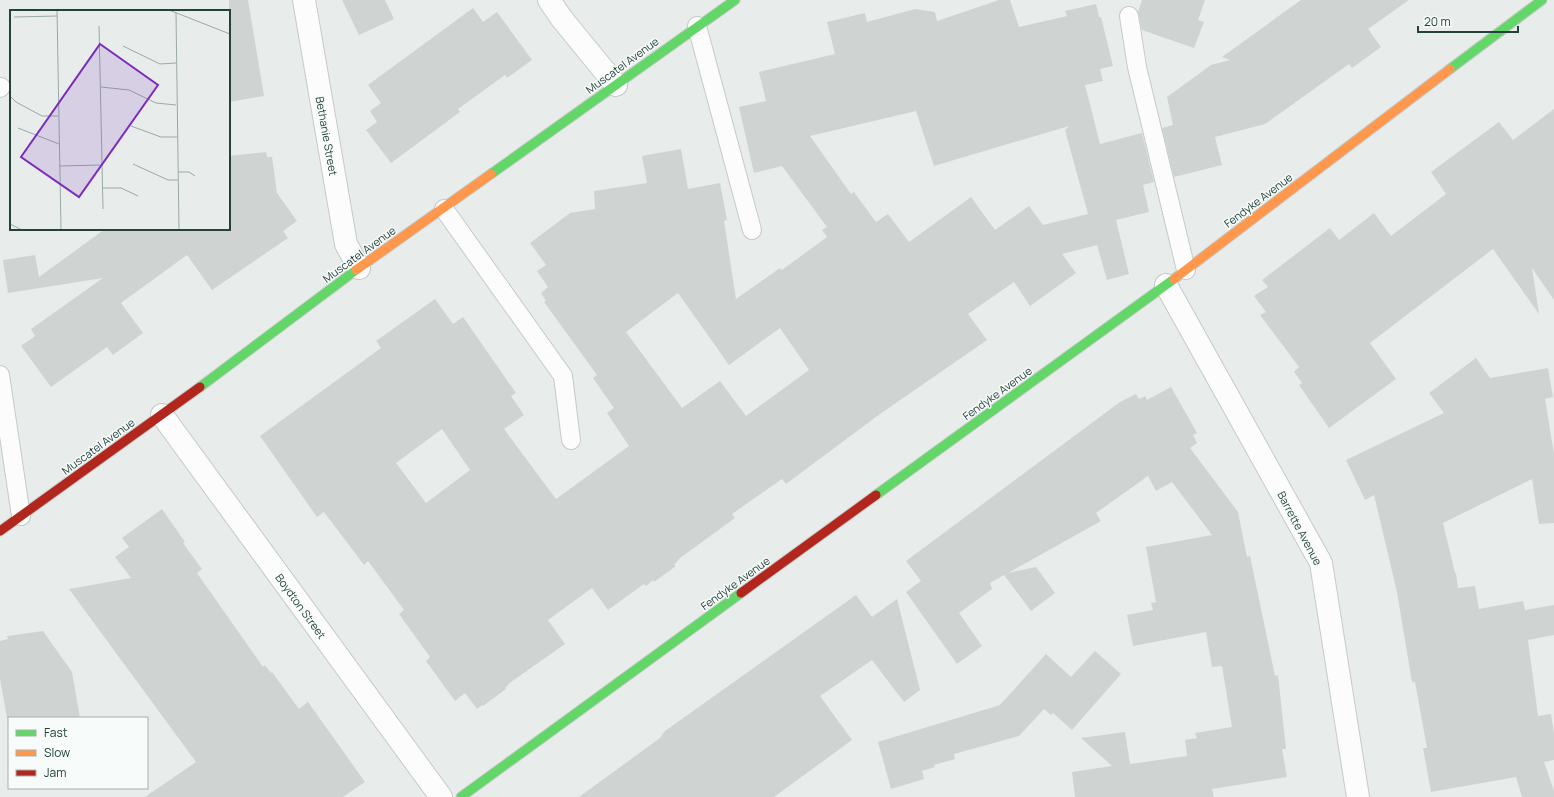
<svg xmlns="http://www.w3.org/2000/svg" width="1554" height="797" viewBox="0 0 1554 797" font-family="Manrope,sans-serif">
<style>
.building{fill:#cfd4d2;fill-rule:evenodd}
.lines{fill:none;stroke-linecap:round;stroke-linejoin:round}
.lane-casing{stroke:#c5cac8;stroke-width:20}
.street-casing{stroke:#c5cac8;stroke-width:24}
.fast-casing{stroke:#c3cbc8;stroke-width:11}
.slow-casing{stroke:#c3cbc8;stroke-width:11}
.jam-casing{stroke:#c3cbc8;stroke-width:11}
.lane{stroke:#fcfcfc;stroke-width:18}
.street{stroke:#fcfcfc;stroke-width:22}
.fast{stroke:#63d668;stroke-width:9}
.slow{stroke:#ff974d;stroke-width:9}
.jam{stroke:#b3261e;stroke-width:9}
.labels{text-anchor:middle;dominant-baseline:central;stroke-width:3;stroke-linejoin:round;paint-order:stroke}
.street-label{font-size:11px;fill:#24423a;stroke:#f7fbf9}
.inset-road{fill:none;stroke:#9aa9a4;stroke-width:1}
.view{fill:#7b2cbf;fill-opacity:0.15;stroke:#7b2cbf;stroke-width:2}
.inset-edge{fill:none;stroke:#24423a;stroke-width:2}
</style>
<rect width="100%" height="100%" fill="#e8edeb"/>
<!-- building -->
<g class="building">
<path d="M 229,0 L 248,0 L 264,96 L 229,102 Z"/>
<path d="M 342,0 L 385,0 L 394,19 L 359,35 Z"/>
<path d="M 999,0 L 1010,0 L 1019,27 L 1067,16 L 1065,11 L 1096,4 L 1099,17 L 1101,17 L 1113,66 L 1100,69 L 1103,81 L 1085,85 L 1100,144 L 1142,133 L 1154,182 L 1143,185 L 1149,212 L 1116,220 L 1129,274 L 1107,280 L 1097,245 L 1062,254 L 1076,273 L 1030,306 L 1014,282 L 968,314 L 987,340 L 880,414 L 786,484 L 782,479 L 732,514 L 735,518 L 680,558 L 674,565 L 676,566 L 654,582 L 653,580 L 646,586 L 644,584 L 608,610 L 592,588 L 548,620 L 565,644 L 511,682 L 505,688 L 506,689 L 483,706 L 482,705 L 477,709 L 465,693 L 455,701 L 426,661 L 430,657 L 399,614 L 404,610 L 368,561 L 364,565 L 324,512 L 317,517 L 260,436 L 381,348 L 376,341 L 435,299 L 453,324 L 463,317 L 516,393 L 511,396 L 524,415 L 504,429 L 556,499 L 629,446 L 607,413 L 614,408 L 593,378 L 597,375 L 544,302 L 546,301 L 541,293 L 548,287 L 537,271 L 546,265 L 530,243 L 570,213 L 595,209 L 594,191 L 647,183 L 642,156 L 681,149 L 688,189 L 720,183 L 727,220 L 724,221 L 736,299 L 780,268 L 782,270 L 827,237 L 822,230 L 827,227 L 782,166 L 754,173 L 739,107 L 766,101 L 759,72 L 835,54 L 827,22 L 865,13 L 867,22 L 915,9 L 935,12 L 937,21 ZM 916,111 L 934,166 L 1069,126 L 1065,130 L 1088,214 L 1043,225 L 1029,206 L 995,230 L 971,197 L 909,242 L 888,214 L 876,222 L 854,192 L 851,194 L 810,136 ZM 678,293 L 729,365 L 780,328 L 809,370 L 746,416 L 720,381 L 682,408 L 626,332 ZM 442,429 L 470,470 L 426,503 L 396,463 Z"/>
<path d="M 1142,0 L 1205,0 L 1198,20 L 1204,22 L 1194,48 L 1142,30 L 1138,12 Z"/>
<path d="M 1301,0 L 1409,0 L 1368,29 L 1381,47 L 1352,68 L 1349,64 L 1265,124 L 1215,137 L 1222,165 L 1174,177 L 1162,128 L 1173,125 L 1167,97 L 1211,65 L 1230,60 L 1222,57 Z"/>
<path d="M 473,8 L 483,22 L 497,12 L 532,60 L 507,78 L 505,75 L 458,109 L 460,112 L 391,163 L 366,130 L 377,122 L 370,111 L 381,103 L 368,85 Z"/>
<path d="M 1554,109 L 1554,300 L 1532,268 L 1539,314 L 1493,249 L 1370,343 L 1396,379 L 1329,428 L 1299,385 L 1302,383 L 1294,372 L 1299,367 L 1260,315 L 1266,312 L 1254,296 L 1268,287 L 1262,280 L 1330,228 L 1339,240 L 1374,213 L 1391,236 L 1446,194 L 1431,172 L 1499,122 L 1513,140 Z"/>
<path d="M 266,152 L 267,157 L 272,157 L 277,193 L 297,221 L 283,231 L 288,238 L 212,290 L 187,255 L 121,303 L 143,333 L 113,355 L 107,347 L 51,387 L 21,346 L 35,336 L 31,329 L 103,278 L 8,293 L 3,260 L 35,255 L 39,277 L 105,229 L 229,229 L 229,156 Z"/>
<path d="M 1476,358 L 1490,378 L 1548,368 L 1553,397 L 1545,399 L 1554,454 L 1554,523 L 1539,524 L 1532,479 L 1443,523 L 1455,573 L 1456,573 L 1458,588 L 1475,586 L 1479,609 L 1523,601 L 1525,610 L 1554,605 L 1554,635 L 1528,640 L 1538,716 L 1551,714 L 1554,734 L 1554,760 L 1544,762 L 1554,791 L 1554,797 L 1522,797 L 1516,777 L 1431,792 L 1423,748 L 1427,748 L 1415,682 L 1412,682 L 1397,592 L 1374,495 L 1365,500 L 1346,460 L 1444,413 L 1429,393 Z"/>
<path d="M 1171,387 L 1197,433 L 1193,435 L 1197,443 L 1190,448 L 1238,512 L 1247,557 L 1250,556 L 1275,676 L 1278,675 L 1286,749 L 1282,749 L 1287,777 L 1212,789 L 1214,797 L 1075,797 L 1072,772 L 1112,766 L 1081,738 L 1125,732 L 1130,764 L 1187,756 L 1185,740 L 1197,738 L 1195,733 L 1232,727 L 1222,666 L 1212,667 L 1206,632 L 1133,646 L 1127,615 L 1153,610 L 1151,603 L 1156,602 L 1146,547 L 1212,535 L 1172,482 L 1156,491 L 1148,476 L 1096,513 L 1101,521 L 1008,573 L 1036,567 L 1055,593 L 1031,611 L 1004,575 L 990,583 L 992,589 L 959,613 L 982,646 L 957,664 L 906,592 L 921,581 L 906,561 L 1120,402 L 1136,394 L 1139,399 L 1145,396 L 1147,400 Z"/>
<path d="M 162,509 L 185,542 L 183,543 L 202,569 L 197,573 L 263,667 L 265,665 L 271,673 L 272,672 L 299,709 L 308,702 L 365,782 L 343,797 L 145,797 L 196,762 L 69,589 L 131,578 L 115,557 L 129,547 L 122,538 Z"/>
<path d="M 856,595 L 872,617 L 897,599 L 920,690 L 904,702 L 872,660 L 820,696 L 852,740 L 774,797 L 579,797 L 660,738 L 665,731 Z"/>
<path d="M 43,631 L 72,672 L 80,718 L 7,718 L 0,679 L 0,641 L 8,639 L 7,636 Z"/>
<path d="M 1095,651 L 1121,674 L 1072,730 L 1053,713 L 1051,715 L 1044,709 L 1019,736 L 954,754 L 955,759 L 934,765 L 935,767 L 922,771 L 924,779 L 891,789 L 878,742 L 1000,705 L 1046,654 L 1071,677 Z"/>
</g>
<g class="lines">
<defs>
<g id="lane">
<path d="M 1129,16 L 1137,67 L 1186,270"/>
<path d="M 697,26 L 752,230"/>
<path d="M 0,88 L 1,87"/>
<path d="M 444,209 L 563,376 L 571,440"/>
<path d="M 0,375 L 21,516"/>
</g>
<g id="street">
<path d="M 304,0 L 346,244 L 359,268"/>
<path d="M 549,0 L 562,19 L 616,85"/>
<path d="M 1166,285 L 1321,563 L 1358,797"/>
<path d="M 162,415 L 441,797"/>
</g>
<g id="fast">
<path d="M 1450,69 L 1542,0"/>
<path d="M 491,174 L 735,0"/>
<path d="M 200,387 L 356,270"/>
<path d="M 876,495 L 1174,279"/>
<path d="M 461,797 L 741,593"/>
</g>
<g id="slow">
<path d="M 356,270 L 491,174"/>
<path d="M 1174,279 L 1450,69"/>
</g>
<g id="jam">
<path d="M 0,531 L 200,387"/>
<path d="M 741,593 L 876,495"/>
</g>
</defs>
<!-- lane casing -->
<use href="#lane" class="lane-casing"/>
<!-- street casing -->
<use href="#street" class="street-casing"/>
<!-- fast casing -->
<use href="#fast" class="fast-casing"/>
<!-- slow casing -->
<use href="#slow" class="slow-casing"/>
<!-- jam casing -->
<use href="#jam" class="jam-casing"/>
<!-- lane -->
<use href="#lane" class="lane"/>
<!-- street -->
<use href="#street" class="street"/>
<!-- fast -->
<use href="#fast" class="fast"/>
<!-- slow -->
<use href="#slow" class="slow"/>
<!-- jam -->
<use href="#jam" class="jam"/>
</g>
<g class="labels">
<!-- street labels -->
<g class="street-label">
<text transform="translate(622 65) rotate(-36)">Muscatel Avenue</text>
<text transform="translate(327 136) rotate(80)">Bethanie Street</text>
<text transform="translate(1258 200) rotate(-37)">Fendyke Avenue</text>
<text transform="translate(359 254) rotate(-36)">Muscatel Avenue</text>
<text transform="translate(997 393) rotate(-36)">Fendyke Avenue</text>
<text transform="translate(98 446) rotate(-36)">Muscatel Avenue</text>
<text transform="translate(1300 528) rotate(62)">Barrette Avenue</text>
<text transform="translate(735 583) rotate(-36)">Fendyke Avenue</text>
<text transform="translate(301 606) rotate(54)">Boydton Street</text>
</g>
</g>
<!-- overview -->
<g transform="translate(10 10)">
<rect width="220" height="220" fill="#e8edeb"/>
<path class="inset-road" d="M 47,0 L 51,220M 159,0 L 220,24M 166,3 L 169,220M 4,7 L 47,6M 89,16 L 93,199M 113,36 L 150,54 L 166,53M 91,77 L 119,80 L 146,93 L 166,95M 0,86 L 6,92 L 32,106 L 48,106M 121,116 L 151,127 L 167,127M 8,118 L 49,134M 123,154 L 158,170 L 168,170M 49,156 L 92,155M 168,162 L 179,162 L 185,166M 92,178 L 111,178 L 128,186M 0,214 L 12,220"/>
<path class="view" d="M 90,34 L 148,75 L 69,187 L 11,147 Z"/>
<rect width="220" height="220" class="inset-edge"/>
</g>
<!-- legend -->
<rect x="8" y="717" width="140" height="72" fill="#f7fbf9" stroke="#a3b1ad"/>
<rect x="16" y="730" width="20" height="6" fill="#63d668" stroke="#a3b1ad"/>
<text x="44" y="737" font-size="12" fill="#24423a">Fast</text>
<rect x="16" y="750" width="20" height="6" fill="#ff974d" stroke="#a3b1ad"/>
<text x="44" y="757" font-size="12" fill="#24423a">Slow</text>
<rect x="16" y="770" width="20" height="6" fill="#b3261e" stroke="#a3b1ad"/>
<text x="44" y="777" font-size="12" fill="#24423a">Jam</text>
<!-- scale -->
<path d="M1418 26v6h100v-6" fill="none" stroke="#24423a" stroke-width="2"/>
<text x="1424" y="26" font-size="12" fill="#24423a" stroke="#f7fbf9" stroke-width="3" paint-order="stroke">20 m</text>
</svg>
